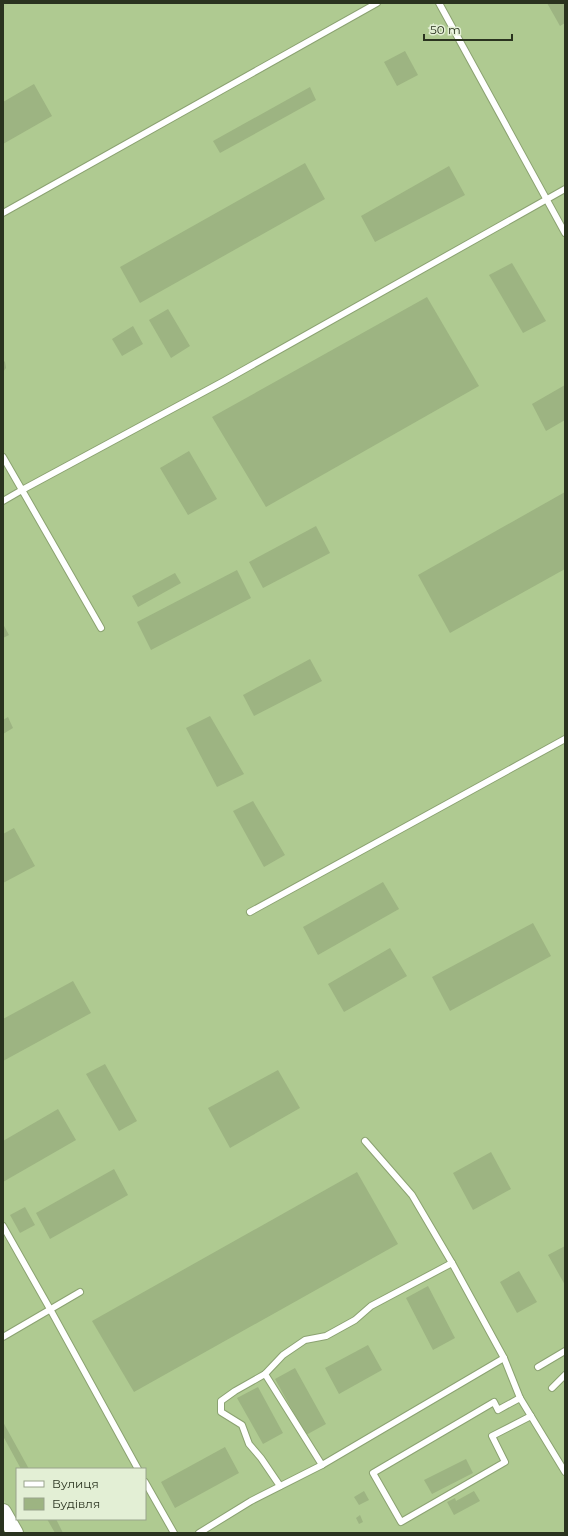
<svg xmlns="http://www.w3.org/2000/svg" width="568" height="1536" viewBox="0 0 568 1536" font-family="Montserrat,sans-serif">
<style>
.built{fill:#afca91;fill-rule:evenodd}
.building{fill:#9db482}
.lines{fill:none;stroke-linecap:round;stroke-linejoin:round}
.service-casing{stroke:#8ba271;stroke-width:8}
.secondary-casing{stroke:#8ba271;stroke-width:18}
.service{stroke:#fff;stroke-width:6}
.secondary{stroke:#fff;stroke-width:16}
</style>
<rect width="100%" height="100%" fill="#bbd3a0"/>
<!-- built -->
<path class="built" d="M 3,3 L 565,3 L 565,1533 L 22,1533 L 3,1498 ZM 17,1469 L 145,1469 L 145,1519 L 17,1519 Z"/>
<!-- building -->
<g class="building">
<path d="M 547,3 L 565,3 L 565,23 L 560,26 Z"/>
<path d="M 405,51 L 418,75 L 397,86 L 384,62 Z"/>
<path d="M 34,84 L 52,116 L 3,144 L 3,102 Z"/>
<path d="M 310,87 L 316,100 L 220,153 L 213,141 Z"/>
<path d="M 305,163 L 325,199 L 140,303 L 120,267 Z"/>
<path d="M 449,166 L 465,195 L 375,242 L 361,216 Z"/>
<path d="M 512,263 L 546,321 L 523,333 L 489,275 Z"/>
<path d="M 427,297 L 479,386 L 266,507 L 212,417 Z"/>
<path d="M 168,309 L 190,346 L 171,358 L 149,320 Z"/>
<path d="M 133,326 L 143,344 L 122,356 L 112,339 Z"/>
<path d="M 3,360 L 5,362 L 6,368 L 3,372 Z"/>
<path d="M 565,385 L 565,420 L 546,431 L 532,404 Z"/>
<path d="M 189,451 L 217,499 L 188,515 L 160,468 Z"/>
<path d="M 565,492 L 565,569 L 450,633 L 418,575 Z"/>
<path d="M 316,526 L 330,553 L 263,588 L 249,562 Z"/>
<path d="M 237,570 L 251,598 L 151,650 L 137,622 Z"/>
<path d="M 175,573 L 181,583 L 138,607 L 132,596 Z"/>
<path d="M 3,624 L 9,635 L 3,638 Z"/>
<path d="M 310,659 L 322,681 L 254,716 L 243,695 Z"/>
<path d="M 210,716 L 244,774 L 217,787 L 186,728 Z"/>
<path d="M 8,717 L 13,728 L 3,734 L 3,720 Z"/>
<path d="M 253,801 L 285,855 L 264,867 L 233,811 Z"/>
<path d="M 14,828 L 35,866 L 3,883 L 3,834 Z"/>
<path d="M 383,882 L 399,909 L 318,955 L 303,927 Z"/>
<path d="M 533,923 L 551,956 L 450,1011 L 432,977 Z"/>
<path d="M 390,948 L 407,976 L 344,1012 L 328,984 Z"/>
<path d="M 73,981 L 91,1013 L 3,1061 L 3,1019 Z"/>
<path d="M 105,1064 L 137,1121 L 119,1131 L 86,1074 Z"/>
<path d="M 278,1070 L 300,1108 L 230,1148 L 208,1108 Z"/>
<path d="M 58,1109 L 76,1140 L 3,1182 L 3,1141 Z"/>
<path d="M 491,1152 L 511,1189 L 473,1210 L 453,1173 Z"/>
<path d="M 114,1169 L 128,1195 L 50,1239 L 36,1213 Z"/>
<path d="M 357,1172 L 398,1244 L 134,1392 L 92,1321 Z"/>
<path d="M 25,1207 L 35,1225 L 20,1233 L 10,1215 Z"/>
<path d="M 565,1246 L 565,1285 L 548,1255 Z"/>
<path d="M 519,1271 L 537,1302 L 517,1313 L 500,1282 Z"/>
<path d="M 428,1286 L 455,1338 L 433,1350 L 406,1298 Z"/>
<path d="M 368,1345 L 382,1370 L 339,1394 L 325,1368 Z"/>
<path d="M 295,1368 L 326,1424 L 306,1435 L 275,1379 Z"/>
<path d="M 258,1387 L 283,1433 L 263,1444 L 237,1398 Z"/>
<path d="M 3,1422 L 29,1469 L 21,1469 L 3,1436 Z"/>
<path d="M 225,1447 L 239,1473 L 175,1508 L 161,1482 Z"/>
<path d="M 466,1459 L 473,1473 L 432,1494 L 424,1480 Z"/>
<path d="M 364,1491 L 369,1500 L 359,1505 L 354,1497 Z"/>
<path d="M 474,1491 L 480,1501 L 454,1515 L 447,1502 L 455,1498 L 456,1501 Z"/>
<path d="M 360,1515 L 363,1522 L 359,1524 L 356,1518 Z"/>
<path d="M 47,1519 L 56,1519 L 63,1533 L 55,1533 Z"/>
</g>
<g class="lines">
<defs>
<g id="service">
<path d="M 439,3 L 565,233"/>
<path d="M 3,213 L 377,3"/>
<path d="M 3,457 L 22,490 L 3,501"/>
<path d="M 101,628 L 22,490 L 224,381 L 565,189"/>
<path d="M 250,912 L 565,739"/>
<path d="M 365,1141 L 412,1195 L 452,1263 L 504,1358 L 520,1398 L 565,1472"/>
<path d="M 3,1226 L 50,1309 L 138,1469"/>
<path d="M 3,1337 L 80,1292"/>
<path d="M 538,1367 L 565,1351"/>
<path d="M 265,1374 L 283,1355 L 305,1340 L 326,1336 L 355,1320 L 371,1306 L 452,1263"/>
<path d="M 552,1388 L 565,1375"/>
<path d="M 520,1398 L 498,1410 L 494,1402 L 373,1473 L 401,1522 L 505,1462 L 492,1436 L 531,1416"/>
<path d="M 145,1482 L 174,1533"/>
<path d="M 280,1486 L 261,1458 L 249,1444 L 242,1425 L 221,1412 L 221,1401 L 235,1391 L 265,1374 L 322,1465"/>
<path d="M 199,1533 L 251,1501 L 322,1465 L 504,1358"/>
</g>
<path id="secondary" d="M 3,1512 L 15,1533"/>
</defs>
<!-- service casing -->
<use href="#service" class="service-casing"/>
<!-- secondary casing -->
<use href="#secondary" class="secondary-casing"/>
<!-- service -->
<use href="#service" class="service"/>
<!-- secondary -->
<use href="#secondary" class="secondary"/>
</g>
<!-- border -->
<rect width="568" height="1536" fill="none" stroke="#2a331f" stroke-width="8"/>
<!-- legend -->
<rect x="16" y="1468" width="130" height="52" fill="#e3efd5" stroke="#99a48c"/>
<rect x="24" y="1481" width="20" height="6" fill="#ffffff" stroke="#99a48c"/>
<text x="52" y="1488" font-size="12" fill="#2a331f">Вулиця</text>
<rect x="24" y="1498" width="20" height="12" fill="#9db482" stroke="#99a48c"/>
<text x="52" y="1508" font-size="12" fill="#2a331f">Будівля</text>
<!-- scale -->
<path d="M424 34v6h88v-6" fill="none" stroke="#2a331f" stroke-width="2"/>
<text x="430" y="34" font-size="12" fill="#2a331f" stroke="#e3efd5" stroke-width="3" paint-order="stroke">50 m</text>
</svg>
